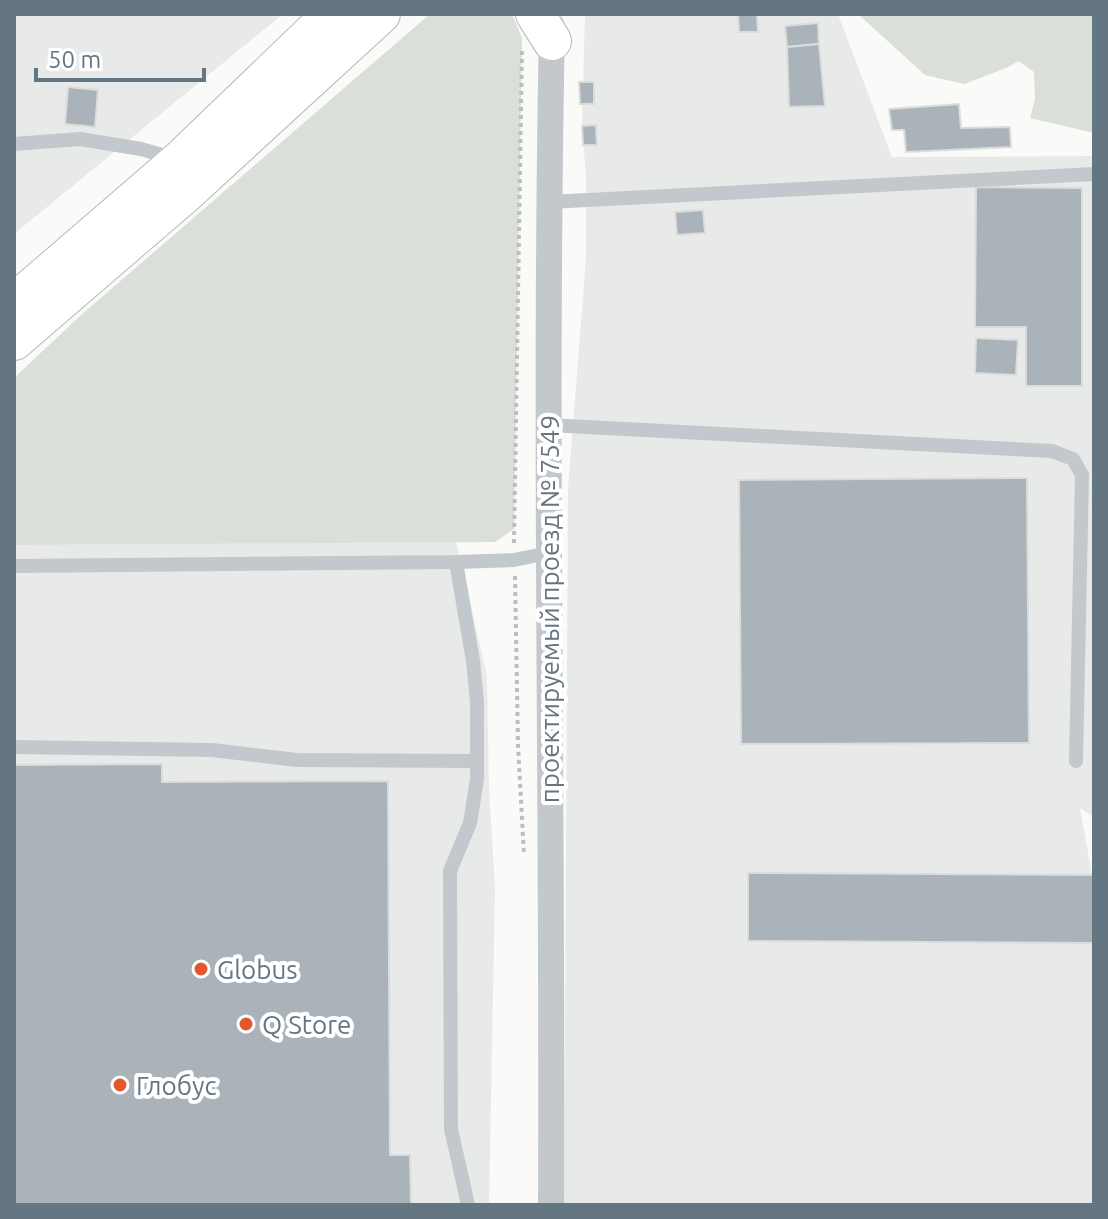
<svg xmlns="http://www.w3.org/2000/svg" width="1108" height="1219" viewBox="0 0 1108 1219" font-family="Ubuntu,sans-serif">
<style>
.built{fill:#e8e9e9}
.green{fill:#dadfd7}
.building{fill:#aab3b9;stroke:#dcdcda;stroke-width:2}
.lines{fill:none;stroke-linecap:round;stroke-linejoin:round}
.secondary-casing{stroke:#b3babf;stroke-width:40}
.path{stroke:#bbbfc2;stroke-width:4;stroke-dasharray:4 4;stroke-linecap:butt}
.lane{stroke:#c3c8cc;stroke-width:14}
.street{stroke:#c3c8cc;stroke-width:26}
.secondary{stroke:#fff;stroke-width:38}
.poi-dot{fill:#e4572e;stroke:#fff;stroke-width:3}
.labels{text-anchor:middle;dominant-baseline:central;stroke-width:8;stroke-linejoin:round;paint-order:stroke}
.street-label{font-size:26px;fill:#657683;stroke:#fff}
.poi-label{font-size:26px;fill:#657683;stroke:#fff;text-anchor:start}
</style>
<rect width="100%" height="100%" fill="#fafaf8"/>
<!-- built -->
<g class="built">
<path d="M 14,14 L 283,14 L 14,234 Z"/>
<path d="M 585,14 L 838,14 L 892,157 L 1094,156 L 1094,817 L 1080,808 L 1094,886 L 1094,1205 L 564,1205 L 568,489 L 586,258 L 586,177 L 582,125 Z"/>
<path d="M 456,542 L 487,676 L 489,789 L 495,889 L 489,1205 L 14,1205 L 14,545 Z"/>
</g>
<!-- green -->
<g class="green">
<path d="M 430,14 L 512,14 L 522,38 L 514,529 L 495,542 L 14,545 L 14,378 L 81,315 Z"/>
<path d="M 858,14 L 1094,14 L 1094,133 L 1030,118 L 1035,99 L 1034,72 L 1019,61 L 1006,68 L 964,84 L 925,75 Z"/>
</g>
<!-- building -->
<g class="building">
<path d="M 738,14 L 757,14 L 758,32 L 739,32 Z"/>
<path d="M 818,23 L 819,44 L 787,47 L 785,26 Z"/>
<path d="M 819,44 L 825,106 L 789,107 L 787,47 Z"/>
<path d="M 579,82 L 594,82 L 594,104 L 580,104 Z"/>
<path d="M 68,87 L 98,90 L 95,127 L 65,124 Z"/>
<path d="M 959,104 L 961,128 L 1010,127 L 1011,147 L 906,152 L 904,130 L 892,130 L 889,109 Z"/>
<path d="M 596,125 L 597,145 L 583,145 L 582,126 Z"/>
<path d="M 976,187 L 1082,188 L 1082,386 L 1026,386 L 1026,327 L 975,327 Z"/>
<path d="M 703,210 L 705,233 L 677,235 L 675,212 Z"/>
<path d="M 976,338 L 1018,340 L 1016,375 L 975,373 Z"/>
<path d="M 1027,478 L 1029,743 L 741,744 L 739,480 Z"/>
<path d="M 162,764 L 162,782 L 388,781 L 390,1155 L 410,1155 L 411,1205 L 14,1205 L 14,765 Z"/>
<path d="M 748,873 L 1094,875 L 1094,943 L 748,941 Z"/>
</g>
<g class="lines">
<defs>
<g id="secondary">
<path d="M 535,14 L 552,41"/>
<path d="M 14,303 L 180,160 L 332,14"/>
<path d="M 14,341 L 186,193 L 381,14"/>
</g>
</defs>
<!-- secondary casing -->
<use href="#secondary" class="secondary-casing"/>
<!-- path -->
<g class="path">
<path d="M 514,543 L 522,48"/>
<path d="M 515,576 L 518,745 L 524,855"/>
</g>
<!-- lane -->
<g class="lane">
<path d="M 14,144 L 80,139 L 141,149 L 176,159"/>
<path d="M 549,202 L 1094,174"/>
<path d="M 548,425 L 1052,451 L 1073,459 L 1082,475 L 1076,761"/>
<path d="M 456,562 L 473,661 L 477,702 L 477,779 L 470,823 L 450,871 L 451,1129 L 468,1205"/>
<path d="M 14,566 L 456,562 L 514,560 L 548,553"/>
<path d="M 14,747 L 212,750 L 297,760 L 477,761"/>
</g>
<!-- street -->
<path class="street" d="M 551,1205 C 553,812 544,419 552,26"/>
<!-- secondary -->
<use href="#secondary" class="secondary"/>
</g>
<!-- markers -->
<g class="poi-dot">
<circle cx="201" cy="969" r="8"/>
<circle cx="246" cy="1024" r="8"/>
<circle cx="120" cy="1085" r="8"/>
</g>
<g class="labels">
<!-- street labels -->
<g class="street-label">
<text transform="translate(549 609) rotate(-90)">проектируемый проезд № 7549</text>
</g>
<!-- poi labels -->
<g class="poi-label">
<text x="217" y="969">Globus</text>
<text x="262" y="1024">Q Store</text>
<text x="136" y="1085">Глобус</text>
</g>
</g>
<!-- border -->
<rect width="1108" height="1219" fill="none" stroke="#657683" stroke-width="32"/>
<!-- scale -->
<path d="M36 68v12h168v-12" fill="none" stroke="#657683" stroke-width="4"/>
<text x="48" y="68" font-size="24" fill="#657683" stroke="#ffffff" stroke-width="6" paint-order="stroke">50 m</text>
</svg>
